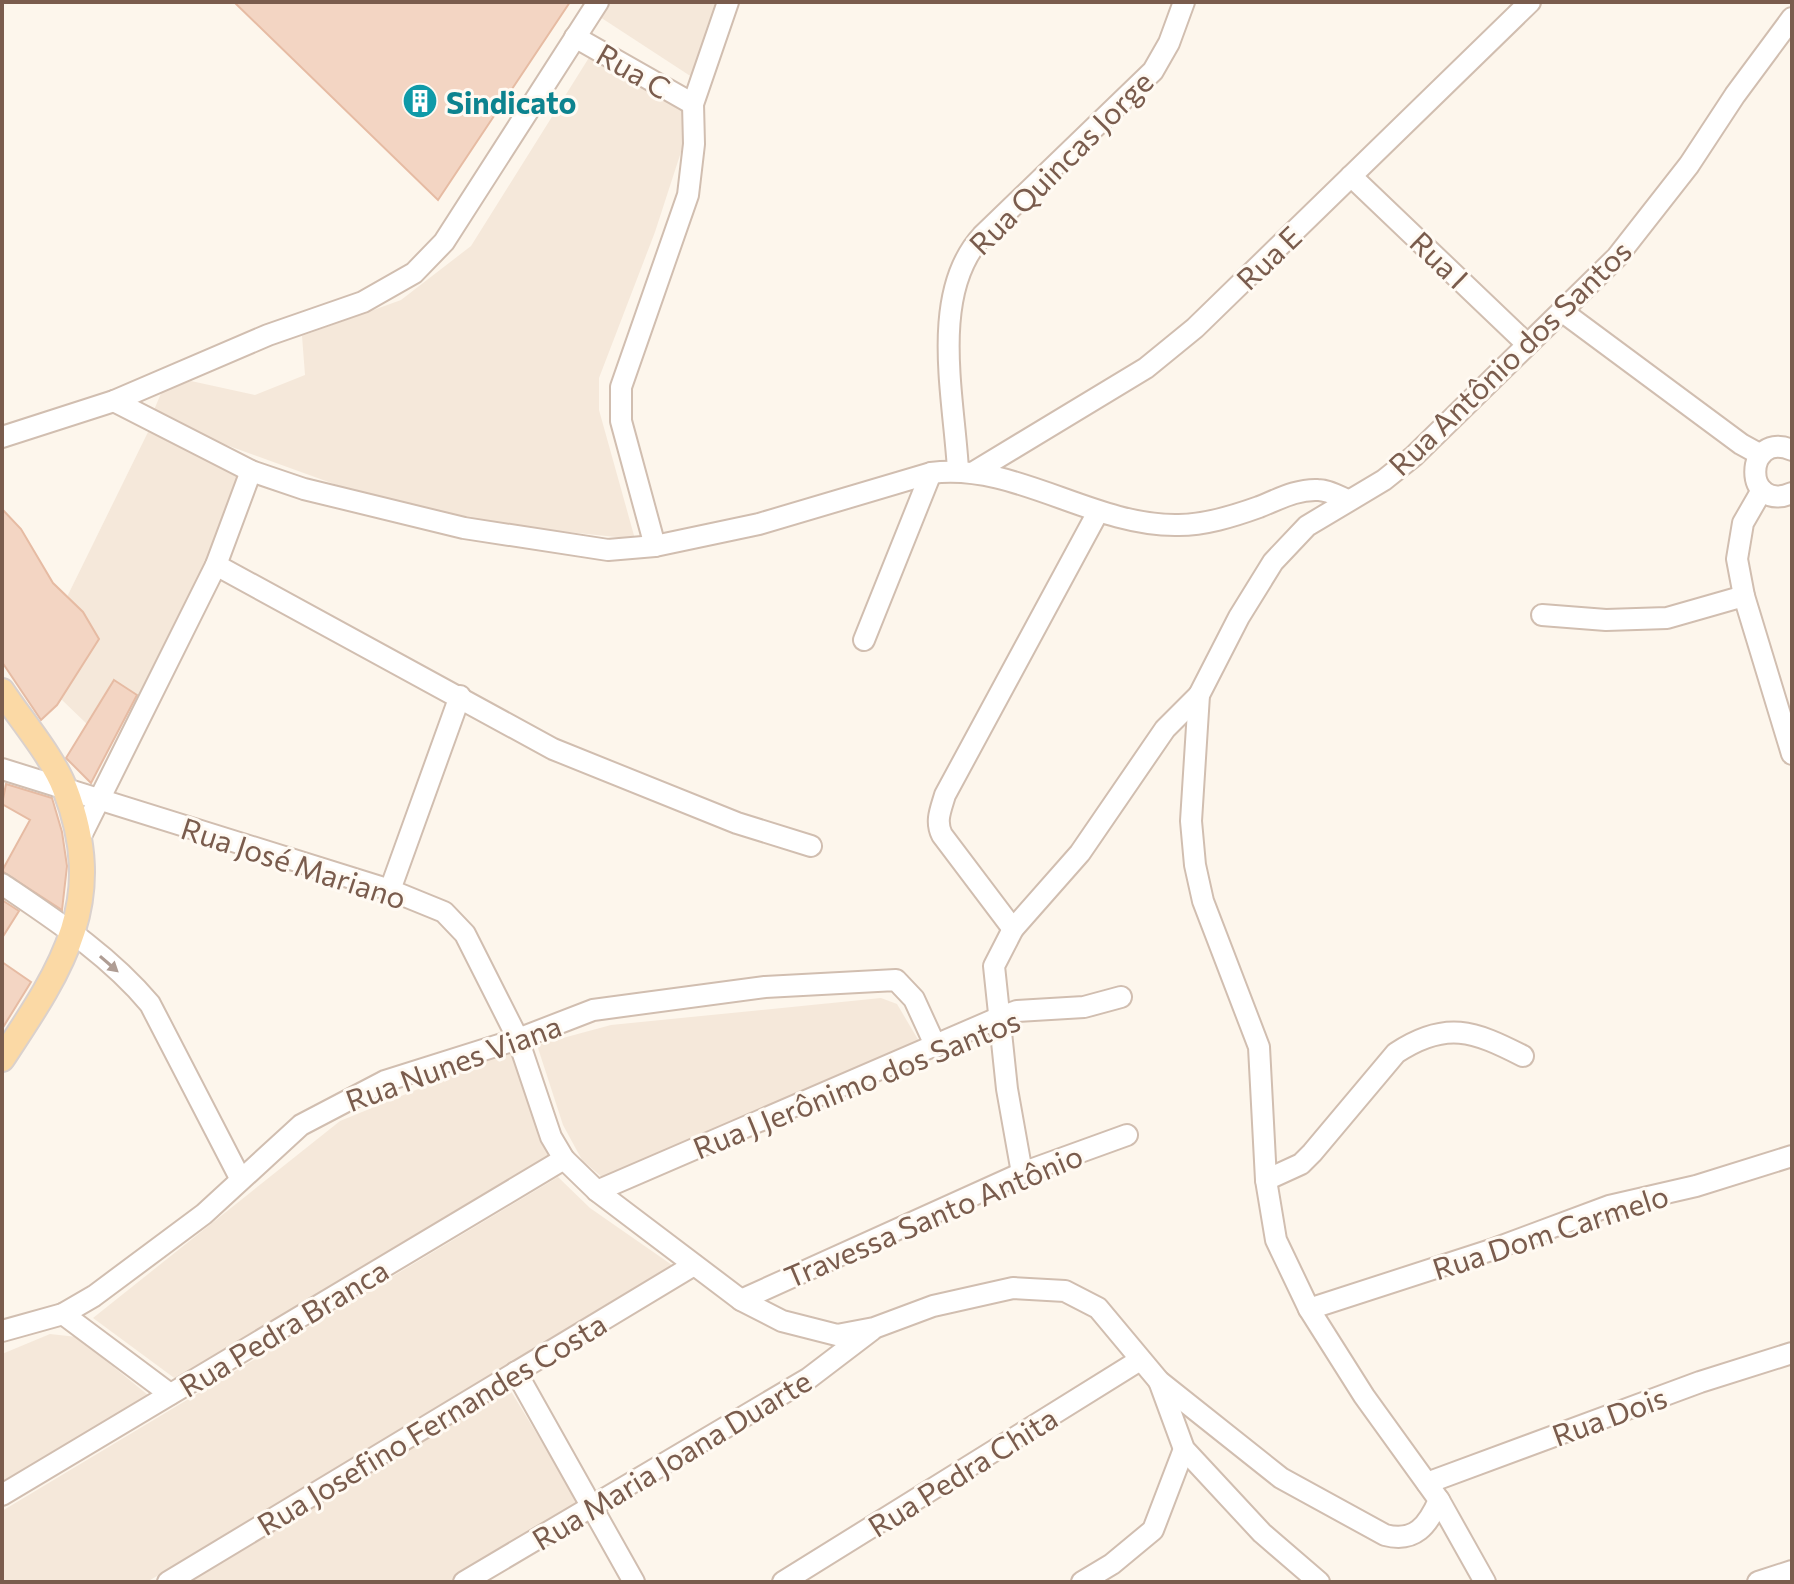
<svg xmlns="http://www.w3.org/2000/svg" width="1794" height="1584" viewBox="0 0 1794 1584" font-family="Commissioner,sans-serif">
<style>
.residential{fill:#f5e8da}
.building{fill:#f3d5c3;stroke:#e6bba3;stroke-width:2}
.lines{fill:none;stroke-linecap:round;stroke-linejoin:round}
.minor-casing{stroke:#d1beb0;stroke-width:24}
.major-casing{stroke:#dad1cd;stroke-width:28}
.minor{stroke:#fff;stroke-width:20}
.major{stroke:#fbd9a5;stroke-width:24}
.oneway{fill:#af9d94}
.labels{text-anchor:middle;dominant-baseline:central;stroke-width:6;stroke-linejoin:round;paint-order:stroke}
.street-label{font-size:30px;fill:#7a5c4d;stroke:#fffaf3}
.culture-label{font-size:30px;font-weight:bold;fill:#0d838f;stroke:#fffaf3;text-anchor:start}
</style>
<rect width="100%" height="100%" fill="#fdf6ec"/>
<!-- residential -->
<g class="residential">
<path d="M 610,2 L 724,2 L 698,81 L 600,17 Z"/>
<path d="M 590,56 L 693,115 L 655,232 L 599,378 L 599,410 L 635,539 L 500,525 L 359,493 L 207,438 L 154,410 L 162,391 L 191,381 L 255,395 L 305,375 L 302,336 L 401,300 L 471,246 Z"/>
<path d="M 150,428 L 245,481 L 140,698 L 113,680 L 87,724 L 61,699 L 99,639 L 67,597 Z"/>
<path d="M 881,998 L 897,1004 L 923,1048 L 603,1178 L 582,1160 L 563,1125 L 537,1045 L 611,1025 Z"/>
<path d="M 516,1049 L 554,1157 L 177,1380 L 93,1318 L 340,1121 Z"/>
<path d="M 558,1177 L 590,1208 L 672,1265 L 147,1582 L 2,1582 L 2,1511 Z"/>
<path d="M 50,1334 L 77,1337 L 154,1400 L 2,1487 L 2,1354 Z"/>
<path d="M 509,1388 L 580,1505 L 454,1582 L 187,1582 Z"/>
</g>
<!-- building -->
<g class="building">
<path d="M 234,2 L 570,2 L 438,200 Z"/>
<path d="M 2,509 L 21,529 L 53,583 L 83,612 L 99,639 L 57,705 L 41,720 L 2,662 Z"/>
<path d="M 114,680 L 137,695 L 91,783 L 66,758 Z"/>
<path d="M 6,784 L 52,798 L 62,832 L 67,866 L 62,910 L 2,871 L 30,820 L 2,804 Z"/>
<path d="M 2,900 L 19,911 L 2,938 Z"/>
<path d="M 2,962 L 31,982 L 2,1029 Z"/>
</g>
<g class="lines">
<defs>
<g id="minor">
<path d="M 575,37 L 693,104"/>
<path d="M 1351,176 L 1527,344"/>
<path d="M 1563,312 L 1741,444 L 1761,455"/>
<path d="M 114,401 L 251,471 L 304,489 L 464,528 L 608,550 L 655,546 L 759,524 L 931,473 C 1014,462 1091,525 1175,525 C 1203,526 1234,516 1259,507 C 1279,499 1297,489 1318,490 C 1328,490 1338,496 1347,500"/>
<path d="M 2,437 L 114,401 L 268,335 L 363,302 L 414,273 L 444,242 L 598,2"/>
<path d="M 1792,450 C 1743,430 1743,514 1792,493"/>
<path d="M 958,470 C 954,397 929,294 982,236 L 1153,71 L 1169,43 L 1184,2"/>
<path d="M 974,472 L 1146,368 L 1195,328 L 1530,2"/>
<path d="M 1762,490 L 1743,523 L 1737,559 L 1744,596 L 1792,754"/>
<path d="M 655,546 L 621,421 L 621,387 L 688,195 L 694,144 L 693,104 L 728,2"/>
<path d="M 216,565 L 553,749 L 737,823 L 811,846"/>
<path d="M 1542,615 L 1606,620 L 1667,618 L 1744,596"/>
<path d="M 864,640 L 931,473"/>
<path d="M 2,769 L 390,890 L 444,912 L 465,934 L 518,1039 L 551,1137 L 564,1159 L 597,1191 L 741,1300 L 782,1321 L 837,1335 L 874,1328 L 933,1306 L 1013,1288 L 1065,1291 L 1098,1308 L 1159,1381 L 1281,1478 L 1385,1535 C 1415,1543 1428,1525 1439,1500 L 1364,1396 L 1309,1309 L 1276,1240 L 1266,1180 L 1259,1047 L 1203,901 L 1195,865 L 1191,821 L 1199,695 L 1239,617 L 1273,562 L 1307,526 L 1384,480 L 1414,456 L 1617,257 L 1689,165 L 1735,95 L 1792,18"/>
<path d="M 79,840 L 216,565 L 251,471"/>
<path d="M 2,884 C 55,920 109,955 150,1004 L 240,1178"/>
<path d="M 390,890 L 460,696"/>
<path d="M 1013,929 L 942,835 C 935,821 941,809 945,795 L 1098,512"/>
<path d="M 1022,1173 L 1007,1089 L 994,966 L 1013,929 L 1080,853 L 1165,729 L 1199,695"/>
<path d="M 1266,1180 L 1301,1164 L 1312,1153 L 1396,1053 C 1446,1020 1474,1031 1523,1056"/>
<path d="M 597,1191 L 998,1018 L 1017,1011 L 1084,1007 L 1121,997"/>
<path d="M 741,1300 L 1022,1173 L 1127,1135"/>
<path d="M 1309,1309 L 1491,1250 L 1609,1206 L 1696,1186 L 1792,1156"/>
<path d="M 63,1314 L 170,1394"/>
<path d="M 2,1331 L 63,1314 L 94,1296 L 204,1214 L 301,1125 L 385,1081 L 518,1039 L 593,1010 L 765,987 L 896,980 L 914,999 L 936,1047"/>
<path d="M 516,1372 L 634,1582"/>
<path d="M 1159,1381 L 1184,1449 L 1262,1533 L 1319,1582"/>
<path d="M 1427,1483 L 1700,1382 L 1792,1353"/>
<path d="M 2,1495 L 564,1159"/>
<path d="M 1439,1500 L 1485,1582"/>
<path d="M 168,1582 L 694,1265"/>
<path d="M 464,1582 L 809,1378 L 872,1330"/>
<path d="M 783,1582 L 1140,1360"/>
<path d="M 1082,1582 L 1112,1564 L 1153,1530 L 1184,1449"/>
<path d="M 1758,1582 L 1792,1571"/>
</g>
<path id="major" d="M 2,691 C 21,720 53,757 65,789 C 108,901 63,967 2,1059"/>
</defs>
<!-- minor casing -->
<use href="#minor" class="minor-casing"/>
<!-- major casing -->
<use href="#major" class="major-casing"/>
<!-- minor -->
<use href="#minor" class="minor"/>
<!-- major -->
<use href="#major" class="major"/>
</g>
<!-- one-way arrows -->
<defs><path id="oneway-solid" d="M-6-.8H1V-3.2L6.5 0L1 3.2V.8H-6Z" transform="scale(2)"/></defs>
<use class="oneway" href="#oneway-solid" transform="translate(109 964) rotate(41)"/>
<!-- icons -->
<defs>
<symbol id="building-disc" viewBox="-11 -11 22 22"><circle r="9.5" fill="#0f9aa8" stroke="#fffaf3"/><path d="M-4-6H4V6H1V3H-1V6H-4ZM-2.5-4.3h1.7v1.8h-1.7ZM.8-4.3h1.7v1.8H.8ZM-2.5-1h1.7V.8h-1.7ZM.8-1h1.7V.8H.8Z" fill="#fff"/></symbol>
</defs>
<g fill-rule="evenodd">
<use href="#building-disc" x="400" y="81" width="40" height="40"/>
</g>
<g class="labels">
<!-- street labels -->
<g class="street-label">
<text transform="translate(634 70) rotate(30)">Rua C</text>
<text transform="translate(1060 162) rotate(-45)">Rua Quincas Jorge</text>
<text transform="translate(1268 257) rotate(-44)">Rua E</text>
<text transform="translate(1440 259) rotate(44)">Rua I</text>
<text transform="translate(1509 357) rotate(-44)">Rua Antônio dos Santos</text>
<text transform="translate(294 862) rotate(18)">Rua José Mariano</text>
<text transform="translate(453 1062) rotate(-20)">Rua Nunes Viana</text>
<text transform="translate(856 1083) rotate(-22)">Rua J Jerônimo dos Santos</text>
<text transform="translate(933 1215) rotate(-23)">Travessa Santo Antônio</text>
<text transform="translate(1550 1231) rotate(-18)">Rua Dom Carmelo</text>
<text transform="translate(283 1327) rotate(-31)">Rua Pedra Branca</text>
<text transform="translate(1609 1415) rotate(-20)">Rua Dois</text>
<text transform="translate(431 1423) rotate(-31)">Rua Josefino Fernandes Costa</text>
<text transform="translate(671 1459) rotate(-31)">Rua Maria Joana Duarte</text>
<text transform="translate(962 1471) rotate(-32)">Rua Pedra Chita</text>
</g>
<!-- culture labels -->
<g class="culture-label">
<text x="446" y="101">Sindicato</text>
</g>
</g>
<!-- border -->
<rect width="1794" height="1584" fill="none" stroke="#7a5c4d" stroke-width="8"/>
</svg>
